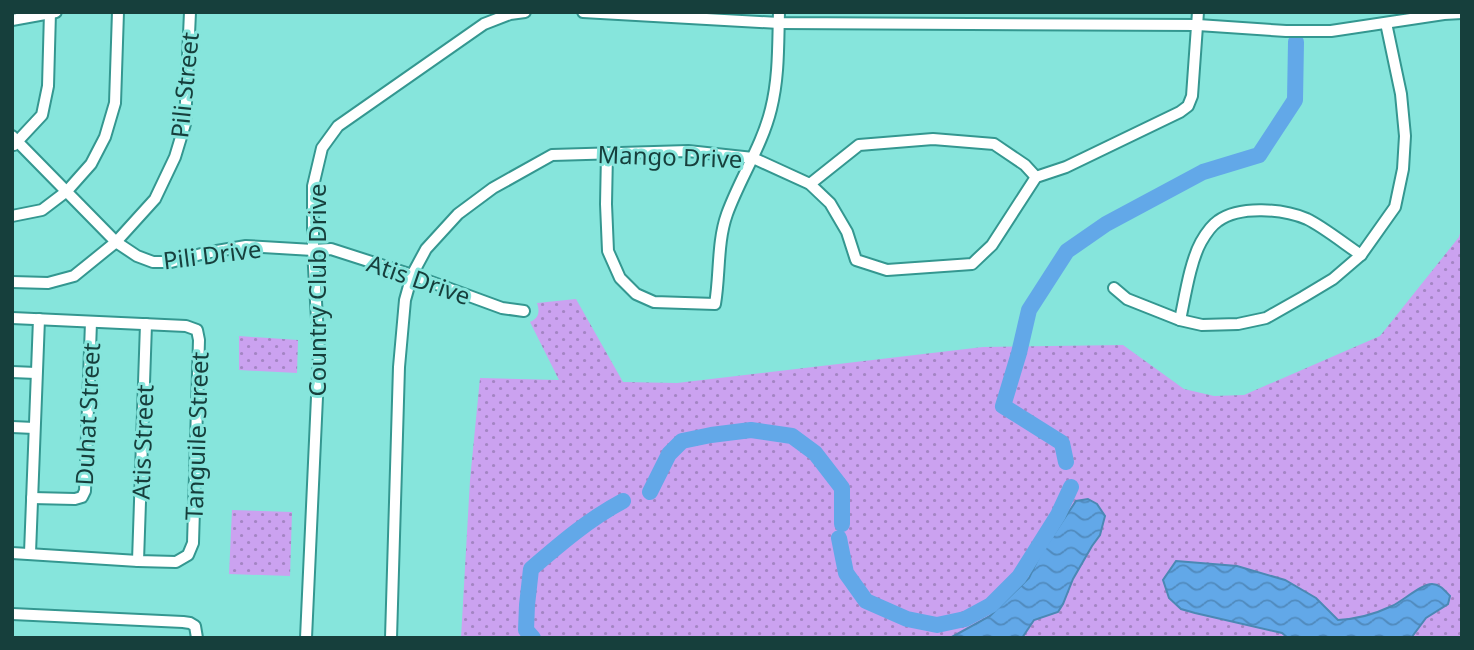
<svg xmlns="http://www.w3.org/2000/svg" width="1474" height="650" viewBox="0 0 1474 650" font-family="'Noto Sans',sans-serif">
<style>
.grass{fill:url(#grass-dots)}
.water{fill:url(#water-waves);stroke:#4b88b4;stroke-width:2}
.lines{fill:none;stroke-linecap:round;stroke-linejoin:round}
.river{stroke:#62a8e8;stroke-width:16}
.minor-casing{stroke:#349790;stroke-width:14}
.minor{stroke:#fff;stroke-width:10}
.labels{text-anchor:middle;dominant-baseline:central;stroke-width:6;stroke-linejoin:round;paint-order:stroke}
.street-label{font-size:24px;fill:#163f3c;stroke:#86e5dc}
</style>
<defs>
<pattern id="grass-dots" width="8" height="8" patternUnits="userSpaceOnUse" patternTransform="scale(1.75)"><rect width="8" height="8" fill="#cba2f0"/><path d="M2 2h.1M6 6h.1" fill="none" stroke="#a485c4" stroke-width="1.8" stroke-linecap="round"/></pattern>
<pattern id="water-waves" width="16" height="10" patternUnits="userSpaceOnUse" patternTransform="scale(1.75)"><rect width="16" height="10" fill="#62a8e8"/><path d="M0 5q4-4 8 0t8 0" fill="none" stroke="#508abd"/></pattern>
</defs>
<rect width="100%" height="100%" fill="#86e5dc"/>
<!-- grass -->
<g class="grass">
<path d="M 1462,226 L 1462,638 L 461,638 L 470,480 L 480,378 L 559,380 L 530,322 C 539,318 540,312 537,303 L 576,299 L 623,382 L 677,383 L 983,347 L 1123,345 L 1184,389 L 1214,396 L 1244,395 L 1380,336 L 1459,237 Z"/>
<path d="M 239,336 L 298,340 L 297,373 L 239,370 Z"/>
<path d="M 232,510 L 292,512 L 290,576 L 229,574 Z"/>
</g>
<!-- water -->
<g class="water">
<path d="M 1088,499 L 1097,504 L 1105,516 L 1100,535 L 1092,546 L 1073,579 L 1063,604 L 1058,612 L 1034,620 L 1022,638 L 950,638 L 990,616 L 1029,578 L 1040,555 L 1076,501 Z"/>
<path d="M 1176,561 L 1237,566 L 1285,580 L 1316,598 L 1338,620 C 1357,619 1375,614 1392,606 C 1403,601 1421,584 1432,584 C 1440,584 1445,591 1450,596 L 1448,604 L 1426,618 L 1411,638 L 1288,638 L 1282,633 L 1195,613 L 1181,609 L 1169,598 L 1163,580 Z"/>
</g>
<g class="lines">
<!-- river -->
<g class="river">
<path d="M 1066,462 L 1062,443 L 1003,406 L 1019,353 L 1029,310 L 1067,251 L 1106,224 L 1203,172 L 1259,155 L 1295,100 L 1296,42"/>
<path d="M 650,492 L 669,454 L 682,441 L 711,435 L 751,430 L 792,436 L 815,453 L 842,488 L 842,524"/>
<path d="M 839,538 L 846,573 L 866,601 L 907,619 L 937,625 L 965,619 L 991,605 L 1019,577 L 1058,515 L 1071,487"/>
<path d="M 533,638 L 526,630 L 527,605 L 531,569 C 560,544 589,519 623,501"/>
</g>
<defs>
<g id="minor">
<path d="M 583,12 L 779,23 L 1198,25 L 1286,31 L 1331,31 L 1444,14 L 1462,13"/>
<path d="M 12,20 L 56,12"/>
<path d="M 12,136 L 116,242 L 155,199 L 175,157 L 185,124 L 190,12"/>
<path d="M 14,145 L 42,115 L 48,86 L 50,12"/>
<path d="M 607,153 L 606,204 L 608,251 L 620,278 L 636,294 L 654,302 L 715,304 C 720,275 717,242 727,214 C 740,178 762,146 771,109 C 779,77 778,45 779,12"/>
<path d="M 810,184 L 859,145 L 933,139 L 994,144 L 1025,165 L 1036,177"/>
<path d="M 12,216 L 42,210 L 67,191 L 91,164 L 105,137 L 115,103 L 118,12"/>
<path d="M 12,282 L 48,283 L 74,276 L 116,242 L 137,256 L 153,262 L 171,262 L 205,253 L 246,246 L 313,250 L 331,249 L 412,275 L 502,308 L 524,311"/>
<path d="M 1114,288 L 1127,299 L 1180,320 L 1202,325 L 1238,324 L 1266,318 L 1303,297 L 1333,279 L 1361,255 L 1395,207 L 1403,169 L 1405,136 L 1401,94 L 1386,23"/>
<path d="M 12,318 L 186,326 L 197,330 L 199,340 L 193,543 L 188,555 L 176,562 L 138,561 L 12,553"/>
<path d="M 1180,320 C 1185,297 1190,262 1201,242 C 1205,235 1212,225 1218,221 C 1240,205 1283,209 1307,219 C 1322,226 1346,245 1361,255"/>
<path d="M 12,372 L 36,373"/>
<path d="M 12,427 L 34,428"/>
<path d="M 32,498 L 75,499 L 82,497 L 85,491 L 91,322"/>
<path d="M 30,553 L 39,319"/>
<path d="M 138,561 L 146,324"/>
<path d="M 12,614 L 183,622 L 190,623 L 195,626 L 197,638"/>
<path d="M 306,638 L 319,353 L 313,250 L 313,186 L 322,148 L 338,126 L 484,24 L 510,14 L 525,12"/>
<path d="M 391,638 L 399,367 L 405,300 L 412,275 L 426,249 L 458,214 L 493,188 L 552,155 L 688,151 L 753,158 L 810,184 L 830,203 L 847,232 L 856,260 L 887,270 L 972,264 L 992,245 L 1036,177 L 1066,167 L 1180,112 L 1188,106 L 1192,96 L 1198,12"/>
</g>
</defs>
<!-- minor casing -->
<use href="#minor" class="minor-casing"/>
<!-- minor -->
<use href="#minor" class="minor"/>
</g>
<g class="labels">
<!-- street labels -->
<g class="street-label">
<text transform="translate(184 85) rotate(-84)">Pili Street</text>
<text transform="translate(670 156) rotate(2)">Mango Drive</text>
<text transform="translate(212 254) rotate(-7)">Pili Drive</text>
<text transform="translate(419 279) rotate(19)">Atis Drive</text>
<text transform="translate(316 290) rotate(-90)">Country Club Drive</text>
<text transform="translate(87 414) rotate(-87)">Duhat Street</text>
<text transform="translate(196 436) rotate(-88)">Tanguile Street</text>
<text transform="translate(142 442) rotate(-88)">Atis Street</text>
</g>
</g>
<!-- border -->
<rect width="1474" height="650" fill="none" stroke="#163f3c" stroke-width="28"/>
</svg>
